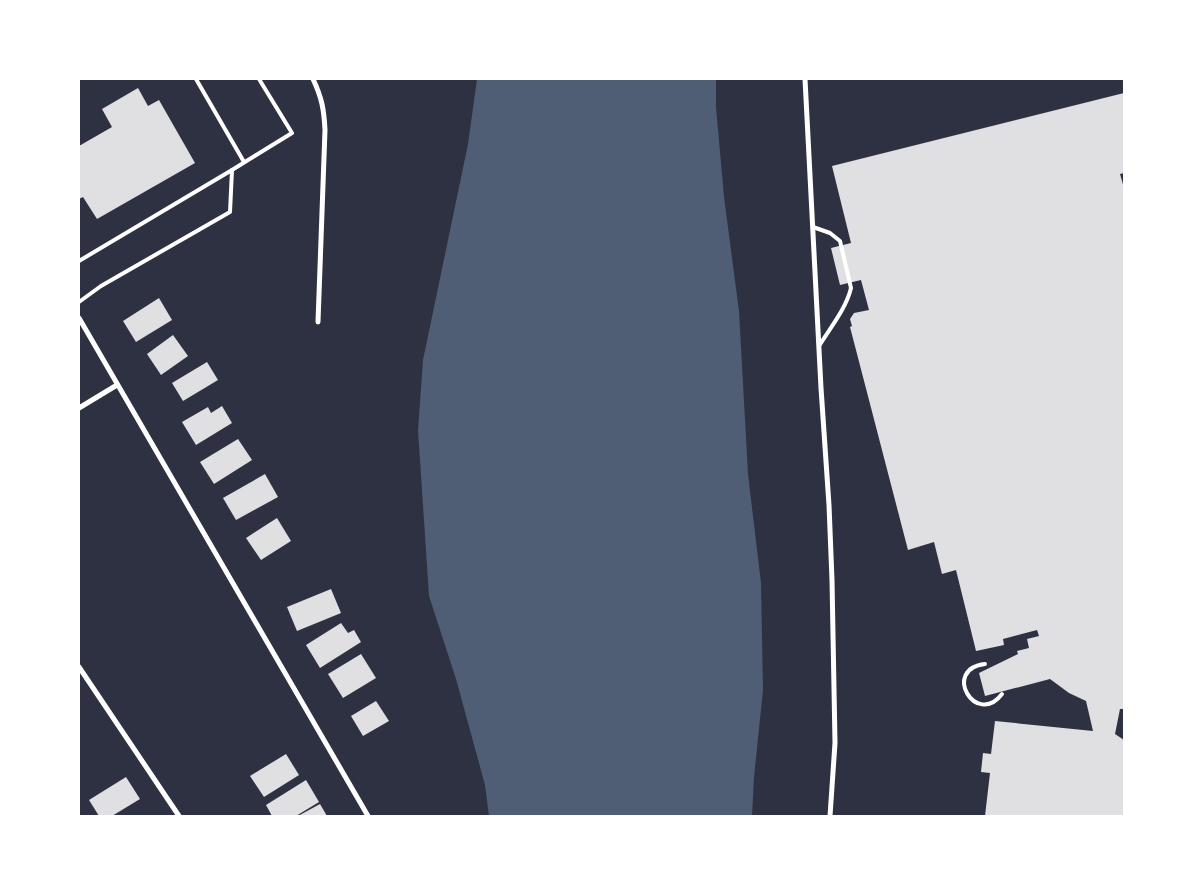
<svg xmlns="http://www.w3.org/2000/svg" width="1203" height="895" viewBox="0 0 1203 895" font-family="Rubik,sans-serif">
<style>
.water{fill:#4f5d75}
.building{fill:#e0e0e3}
.lines{fill:none;stroke-linecap:round;stroke-linejoin:round}
.service{stroke:#fff;stroke-width:4}
.minor{stroke:#fff;stroke-width:5}
</style>
<rect width="100%" height="100%" fill="#2d3142"/>
<!-- water -->
<path class="water" d="M 477,79 L 716,79 L 716,107 L 724,197 L 739,311 L 748,474 L 761,583 L 763,690 L 754,777 L 752,816 L 489,816 L 485,785 L 456,679 L 429,596 L 418,430 L 423,360 L 468,144 Z"/>
<!-- building -->
<g class="building">
<path d="M 138,88 L 148,106 L 159,100 L 195,163 L 97,219 L 83,197 L 79,199 L 79,146 L 112,127 L 102,109 Z"/>
<path d="M 1124,93 L 1124,173 L 1120,174 L 1124,188 L 1124,684 L 1123,689 L 1124,689 L 1124,709 L 1120,709 L 1115,734 L 1124,740 L 1124,816 L 985,816 L 990,773 L 981,772 L 983,753 L 991,754 L 995,721 L 1093,731 L 1086,701 L 1069,693 L 1050,679 L 985,696 L 979,673 L 1018,654 L 1017,651 L 1029,648 L 1027,639 L 1039,636 L 1037,630 L 1003,639 L 1004,645 L 976,651 L 956,570 L 942,574 L 934,542 L 908,550 L 850,327 L 852,326 L 850,319 L 854,313 L 869,310 L 861,280 L 840,285 L 831,248 L 851,243 L 832,166 Z"/>
<path d="M 159,298 L 172,320 L 136,342 L 123,321 Z"/>
<path d="M 173,335 L 188,356 L 161,375 L 147,354 Z"/>
<path d="M 207,362 L 218,380 L 183,401 L 172,383 Z"/>
<path d="M 222,406 L 232,423 L 196,445 L 182,422 L 208,407 L 211,413 Z"/>
<path d="M 238,439 L 252,460 L 214,484 L 200,462 Z"/>
<path d="M 265,474 L 278,497 L 236,520 L 223,498 Z"/>
<path d="M 277,518 L 291,541 L 261,560 L 246,538 Z"/>
<path d="M 331,589 L 341,613 L 297,631 L 287,607 Z"/>
<path d="M 341,623 L 348,633 L 354,630 L 361,642 L 320,668 L 306,645 Z"/>
<path d="M 361,654 L 376,678 L 343,698 L 328,674 Z"/>
<path d="M 376,701 L 389,721 L 363,736 L 351,716 Z"/>
<path d="M 286,754 L 299,775 L 264,797 L 250,776 Z"/>
<path d="M 126,777 L 140,799 L 112,816 L 99,816 L 89,800 Z"/>
<path d="M 306,780 L 319,802 L 296,816 L 272,816 L 266,805 Z"/>
<path d="M 320,804 L 327,816 L 298,816 Z"/>
</g>
<g class="lines">
<!-- service -->
<g class="service">
<path d="M 196,79 L 244,162"/>
<path d="M 813,227 L 830,233 L 840,241 L 851,288 C 846,309 830,328 819,346"/>
<path d="M 79,261 L 232,170 L 292,133 L 259,79"/>
<path d="M 79,302 L 101,286 L 230,212 L 232,170"/>
<path d="M 985,664 C 941,669 976,728 1002,694"/>
</g>
<!-- minor -->
<g class="minor">
<path d="M 313,79 C 322,98 324,110 325,130 L 318,322"/>
<path d="M 805,79 L 821,388 L 829,505 L 832,580 L 835,743 L 830,816"/>
<path d="M 79,318 L 368,816"/>
<path d="M 79,408 L 117,385"/>
<path d="M 79,667 L 179,816"/>
</g>
</g>
<!-- border -->
<rect width="1203" height="895" fill="none" stroke="#ffffff" stroke-width="160"/>
</svg>
